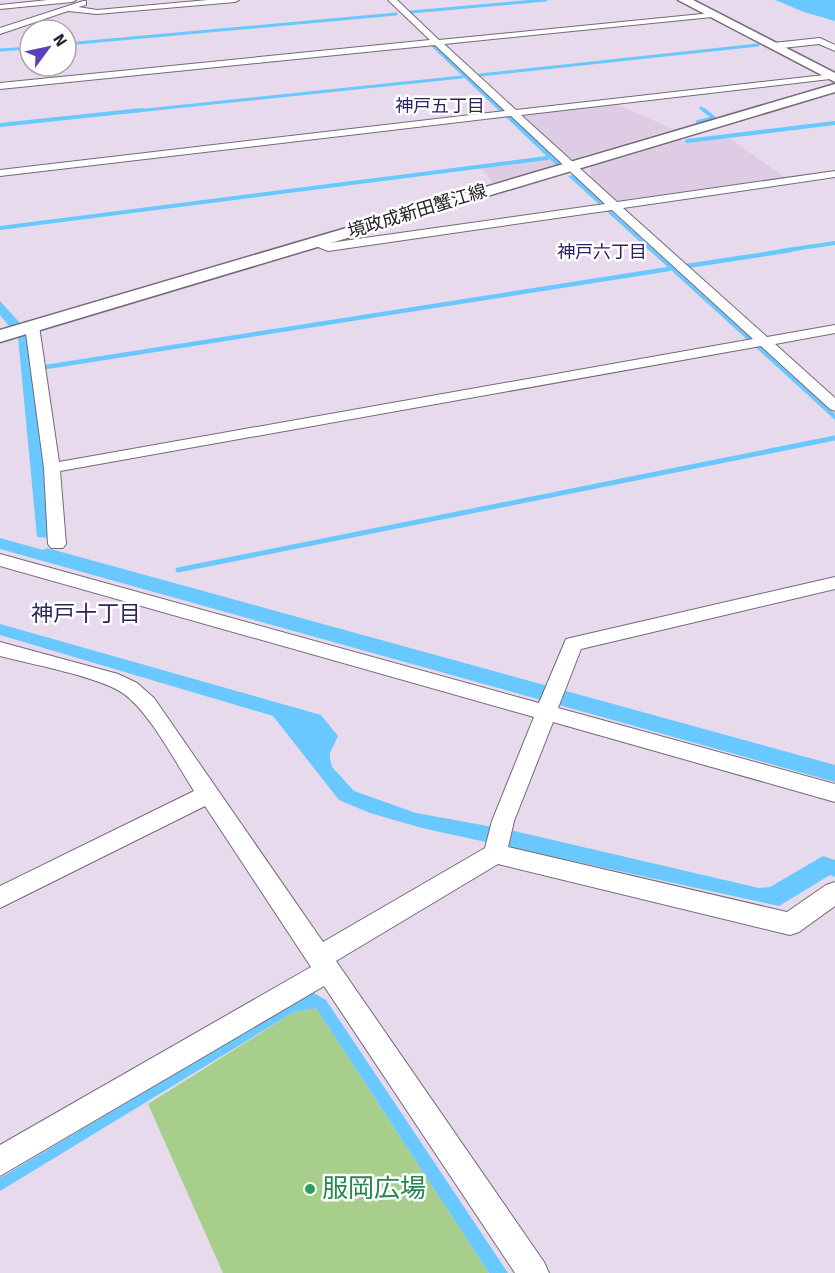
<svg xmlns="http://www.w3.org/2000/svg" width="835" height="1273" viewBox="0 0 835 1273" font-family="Signika,'Noto Sans JP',sans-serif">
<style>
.built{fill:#ddcce3}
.green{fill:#a7ce8b}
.water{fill:#69c8ff}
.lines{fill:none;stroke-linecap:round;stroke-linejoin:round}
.stream-far3{stroke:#69c8ff;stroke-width:3}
.stream-far2{stroke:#69c8ff;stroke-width:4}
.stream-far1{stroke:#69c8ff;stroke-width:4.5}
.stream{stroke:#69c8ff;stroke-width:5}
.minor-casing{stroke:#756979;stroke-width:2}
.secondary-casing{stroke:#756979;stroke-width:3}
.minor{fill:#fff;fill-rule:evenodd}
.secondary{fill:#fff;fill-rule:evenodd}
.leisure-dot{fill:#2e9e5b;stroke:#fff;stroke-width:2}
.labels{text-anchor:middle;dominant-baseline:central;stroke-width:5;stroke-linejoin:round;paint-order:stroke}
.far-neighbourhood-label{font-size:18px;fill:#2d235d;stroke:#fff}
.far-street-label{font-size:18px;fill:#252026;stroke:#fff}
.neighbourhood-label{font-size:22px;fill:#2d235d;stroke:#fff}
.near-leisure-label{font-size:26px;fill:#27864d;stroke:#fff;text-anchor:start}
</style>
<rect width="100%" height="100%" fill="#e7daec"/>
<!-- built -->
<g class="built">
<path d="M 616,104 L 673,129 L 573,159 L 563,153 L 522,114 Z"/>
<path d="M 728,137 L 787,179 L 622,202 L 612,199 L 591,178 L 590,166 L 681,140 L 686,142 Z"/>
<path d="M 549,158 L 556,165 L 494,183 L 480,167 Z"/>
</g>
<!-- green -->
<path class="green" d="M 316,1008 L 489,1273 L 223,1273 L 148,1104 L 294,1012 Z"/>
<!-- water -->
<g class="water">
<path d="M 775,0 L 835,0 L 835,21 L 804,12 Z"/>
<path d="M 430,45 L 435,45 L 561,163 L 556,165 Z"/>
<path d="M 574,175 L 610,210 L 835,414 L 835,420 L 568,176 Z"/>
<path d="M 0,301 L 29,333 L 53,538 L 37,537 L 18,337 L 0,315 Z"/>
<path d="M 0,538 L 43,550 L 47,548 L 835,765 L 835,782 L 0,549 Z"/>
<path d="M 0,624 L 321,715 L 338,736 L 330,753 L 330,759 L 332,767 L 354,791 L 416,813 L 510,830 L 759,888 L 770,887 L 823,856 L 835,860 L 835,877 L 830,875 L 779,906 L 422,828 L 370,813 L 339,800 L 273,716 L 0,635 Z"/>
<path d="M 312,992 L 326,1000 L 508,1273 L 489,1273 L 316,1008 L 294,1012 L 0,1191 L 0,1178 Z"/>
</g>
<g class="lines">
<!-- stream-far3 -->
<g class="stream-far3">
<path d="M 411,12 L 546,0"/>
<path d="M 66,44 L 396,14"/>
<path d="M 0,50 L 30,48"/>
<path d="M 480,75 L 758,45"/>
<path d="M 701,108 L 706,112"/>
<path d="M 127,112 L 462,77"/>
</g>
<!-- stream-far2 -->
<g class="stream-far2">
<path d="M 698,122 L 714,118 L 704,110"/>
<path d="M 0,125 L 142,110"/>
<path d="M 687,141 L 835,123"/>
<path d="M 0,228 L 547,158"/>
<path d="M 781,251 L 835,243"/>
</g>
<!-- stream-far1 -->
<g class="stream-far1">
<path d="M 687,266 L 791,250"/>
<path d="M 46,367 L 669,269"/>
</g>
<!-- stream -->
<path class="stream" d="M 178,570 L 835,438"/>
<defs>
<g id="minor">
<path d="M 48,0 L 76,0 L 72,2 L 0,9 L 0,5 Z"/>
<path d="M 208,0 L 239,0 L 235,2 L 97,14 L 68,11 L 0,34 L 0,28 L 83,1 L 86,1 L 86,5 L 78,7 L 97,10 Z"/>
<path d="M 388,0 L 397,0 L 439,40 L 712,13 L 716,15 L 712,17 L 444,44 L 516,110 L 833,74 L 835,76 L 830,79 L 521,115 L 617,202 L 835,171 L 835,177 L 623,208 L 767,337 L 835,325 L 835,333 L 775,344 L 835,398 L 835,411 L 830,409 L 761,346 L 60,471 L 66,544 L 63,548 L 51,548 L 48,544 L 44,468 L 25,326 L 27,323 L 37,323 L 39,326 L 59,462 L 753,339 L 612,210 L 328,251 L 306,242 L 312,238 L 329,243 L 605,204 L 511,116 L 0,176 L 0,170 L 505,111 L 435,45 L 0,89 L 0,83 L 430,40 Z"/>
<path d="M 820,38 L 835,45 L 835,51 L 819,44 L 773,49 L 769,46 L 773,43 Z"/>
<path d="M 0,554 L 539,703 L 566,639 L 835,577 L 835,589 L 581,649 L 558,708 L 835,784 L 835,802 L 553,722 L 514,821 L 508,847 L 787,912 L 826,885 L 835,882 L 835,906 L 799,932 L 790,935 L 498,864 L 336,961 L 544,1262 L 549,1273 L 515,1273 L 324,986 L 0,1176 L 0,1145 L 311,967 L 205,806 L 0,908 L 0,886 L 194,791 C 176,763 150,713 124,694 C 101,677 30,664 0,656 L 0,642 L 118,674 L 137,683 L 154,698 L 323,942 L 485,848 L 492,821 L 534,717 L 0,566 Z"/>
</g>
<g id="secondary">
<path d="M 678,0 L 693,0 L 835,73 L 835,82 Z"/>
<path d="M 835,84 L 835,92 L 0,342 L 0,330 Z"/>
</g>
</defs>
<!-- minor casing -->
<use href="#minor" class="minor-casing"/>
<!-- secondary casing -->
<use href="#secondary" class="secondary-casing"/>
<!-- minor -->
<use href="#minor" class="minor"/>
<!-- secondary -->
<use href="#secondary" class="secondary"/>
</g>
<!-- markers -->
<circle class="leisure-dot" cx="310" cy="1189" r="6"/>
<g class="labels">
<!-- far-neighbourhood labels -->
<g class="far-neighbourhood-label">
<text x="440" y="106">神戸五丁目</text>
<text x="602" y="252">神戸六丁目</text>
</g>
<!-- far-street labels -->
<g class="far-street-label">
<text transform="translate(417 211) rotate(-17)">境政成新田蟹江線</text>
</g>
<!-- neighbourhood labels -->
<g class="neighbourhood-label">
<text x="86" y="613">神戸十丁目</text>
</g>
<!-- near-leisure labels -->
<g class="near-leisure-label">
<text x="322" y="1189">服岡広場</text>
</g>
</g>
<!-- north arrow -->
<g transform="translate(48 48) rotate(57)"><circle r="28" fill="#ffffff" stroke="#a8a6a8" stroke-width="1.5"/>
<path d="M0-4.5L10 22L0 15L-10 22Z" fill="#5941b9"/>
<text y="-9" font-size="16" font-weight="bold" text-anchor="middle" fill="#252026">N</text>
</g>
</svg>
